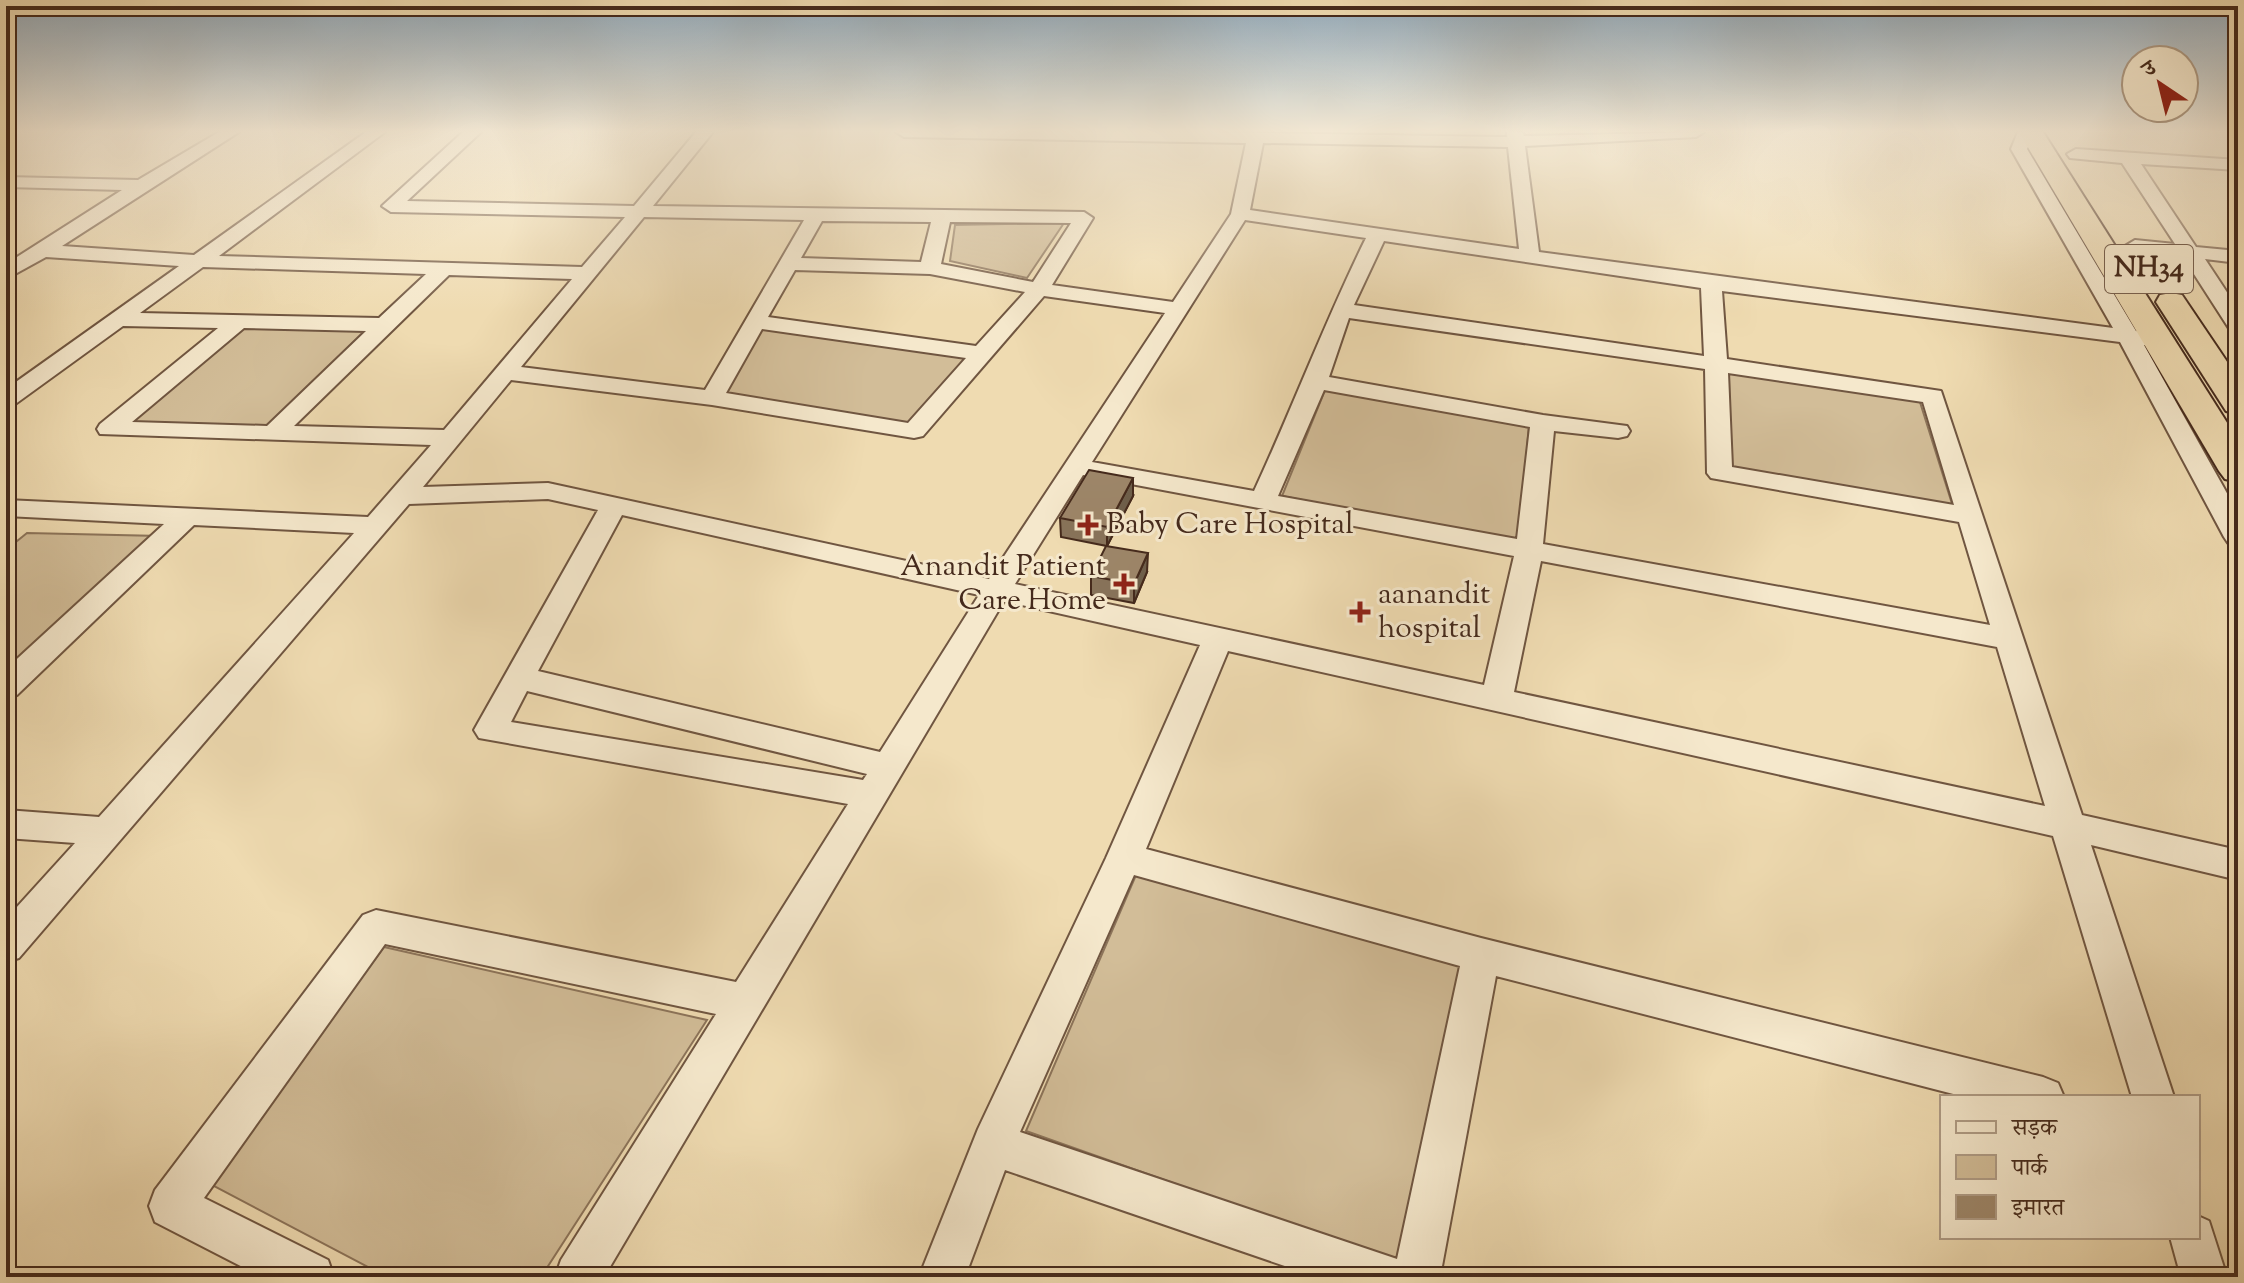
<svg xmlns="http://www.w3.org/2000/svg" width="2244" height="1283" viewBox="0 0 2244 1283" font-family="'Sorts Mill Goudy','Noto Serif Devanagari',serif">
<style>
.green{fill:#d2bd98;stroke:#8c745a;stroke-width:2}
.lines{fill:none;stroke-linecap:round;stroke-linejoin:round}
.minor-casing{stroke:#705641;stroke-width:4}
.highway-casing{stroke:#452a1c;stroke-width:4}
.minor{fill:#f5e8cc;fill-rule:evenodd}
.highway{fill:#efdbb1;fill-rule:evenodd}
.wall{fill:#87735a;stroke:#452a1c;stroke-width:2}
.shaded-wall{fill:#6e5e4a;stroke:#452a1c;stroke-width:2}
.building{fill:#9d8669;stroke:#452a1c;stroke-width:2}
.poi-dot{fill:#8f2418;stroke:#f5e8cc;stroke-width:3}
.labels{text-anchor:middle;dominant-baseline:central;stroke-width:6;stroke-linejoin:round;paint-order:stroke}
.shield{fill:#f5e8cc;stroke:#7a6351;stroke-width:2}
.shield-label{font-size:28px;font-weight:bold;fill:#452a1c}
.poi-label{font-size:30px;fill:#452a1c;stroke:#f5e8cc;text-anchor:start}
</style>
<rect width="100%" height="100%" fill="#efdbb1"/>
<filter id="stains"><feTurbulence type="fractalNoise" baseFrequency=".0025" numOctaves="4"/><feColorMatrix values="0 0 0 0 .2 0 0 0 0 .09 0 0 0 0 .02 0 0 0 .5 -.17"/></filter>
<radialGradient id="worn" r=".72"><stop offset=".6" stop-color="#630" stop-opacity="0"/><stop offset="1" stop-color="#630" stop-opacity=".3"/></radialGradient>
<!-- green -->
<g class="green">
<path d="M 1064,223 L 1027,278 L 950,261 L 955,225 Z"/>
<path d="M 241,328 L 366,330 L 267,427 L 125,424 Z"/>
<path d="M 761,328 L 970,357 L 907,425 L 723,393 Z"/>
<path d="M 1729,372 L 1919,399 L 1953,507 L 1730,467 Z"/>
<path d="M 1325,390 L 1529,425 L 1519,542 L 1282,496 Z"/>
<path d="M 27,533 L 160,536 L 6,674 L 6,550 Z"/>
<path d="M 1136,875 L 1461,963 L 1399,1263 L 1026,1131 Z"/>
<path d="M 384,947 L 707,1020 L 541,1277 L 387,1277 L 210,1184 Z"/>
</g>
<g class="lines">
<defs>
<g id="minor">
<path d="M 219,132 L 239,132 L 62,246 L 194,255 L 366,132 L 385,132 L 219,256 L 582,267 L 625,217 L 391,212 L 382,206 L 463,132 L 481,132 L 407,201 L 634,206 L 696,132 L 713,132 L 653,206 L 1084,212 L 1093,218 L 1052,285 L 1173,302 L 1231,214 L 1246,143 L 904,137 L 896,132 L 1210,132 L 1500,137 L 1507,137 L 1507,132 L 1523,132 L 1524,136 L 1704,132 L 1696,137 L 1525,146 L 1539,252 L 2113,328 L 2011,149 L 2018,132 L 2034,132 L 2027,149 L 2136,331 L 2169,336 L 2172,341 L 2161,348 L 2144,345 L 2238,513 L 2238,545 L 2228,543 L 2224,537 L 2120,342 L 1722,291 L 1727,359 L 1941,391 L 2082,815 L 2238,850 L 2238,880 L 2091,845 L 2174,1097 L 2132,1097 L 2053,836 L 1228,651 L 1146,849 L 1481,938 L 2043,1077 L 2058,1083 L 2064,1097 L 1965,1097 L 1496,976 L 1440,1277 L 1317,1277 L 1005,1170 L 965,1277 L 919,1277 L 978,1129 L 1106,858 L 1200,645 L 1004,601 L 604,1277 L 555,1277 L 561,1260 L 716,1014 L 385,944 L 204,1198 L 328,1260 L 334,1277 L 262,1277 L 155,1222 L 149,1206 L 155,1190 L 363,915 L 376,910 L 736,982 L 848,804 L 479,738 L 474,730 L 598,510 L 548,499 L 409,504 L 19,958 L 6,962 L 6,919 L 75,843 L 6,838 L 6,810 L 99,817 L 354,533 L 194,525 L 17,695 L 6,698 L 6,669 L 164,524 L 6,516 L 6,500 L 368,517 L 431,445 L 100,434 L 97,429 L 100,424 L 218,328 L 123,326 L 14,405 L 6,407 L 6,389 L 179,266 L 46,257 L 6,279 L 6,264 L 122,190 L 6,187 L 6,177 L 138,180 ZM 1263,143 L 1508,147 L 1519,249 L 1250,210 ZM 644,217 L 804,220 L 705,390 L 521,367 ZM 1245,220 L 1366,238 C 1325,321 1293,407 1254,491 L 1092,462 ZM 822,221 L 931,222 L 921,262 L 801,258 ZM 950,222 L 1071,223 L 1033,282 L 941,264 ZM 1384,241 L 1701,288 L 1704,356 L 1354,305 ZM 203,267 L 426,274 L 379,318 L 140,313 ZM 795,270 L 930,274 L 1025,292 L 976,346 L 768,317 ZM 449,275 L 572,279 L 444,430 L 294,426 ZM 1044,296 L 1165,313 L 989,579 L 548,483 L 423,487 L 511,380 L 712,405 L 914,438 L 923,436 ZM 1349,318 L 1705,369 L 1707,473 L 1711,478 L 1959,522 L 1990,625 L 1543,544 L 1554,431 L 1618,438 L 1627,436 L 1630,431 L 1627,426 L 1543,415 L 1329,377 ZM 244,328 L 366,331 L 267,426 L 132,422 ZM 762,329 L 966,358 L 908,423 L 726,393 ZM 1728,373 L 1923,402 L 1954,505 L 1732,467 ZM 1324,390 L 1530,427 L 1517,539 L 1278,496 ZM 1083,475 L 1514,556 L 1484,685 L 1015,584 ZM 622,515 L 979,595 L 880,752 L 538,671 ZM 1541,561 L 1997,647 L 2045,806 L 1514,692 ZM 527,691 L 867,774 L 863,780 L 511,722 ZM 1134,875 L 1460,966 L 1397,1259 L 1020,1132 Z"/>
<path d="M 2076,149 L 2238,160 L 2238,170 L 2141,164 L 2196,247 L 2238,251 L 2238,263 L 2205,259 L 2238,309 L 2238,331 L 2230,330 L 2183,257 L 2128,250 L 2125,246 L 2135,240 L 2175,244 L 2122,163 L 2070,158 L 2067,154 Z"/>
<path d="M 2198,1216 L 2209,1221 L 2227,1277 L 2181,1277 L 2170,1237 L 2198,1237 Z"/>
</g>
<g id="highway">
<path d="M 2019,132 L 2043,132 L 2238,440 L 2238,482 L 2225,479 L 2219,471 Z"/>
<path d="M 2171,293 L 2182,295 L 2238,378 L 2238,414 L 2226,411 L 2156,302 L 2160,295 Z"/>
</g>
</defs>
<!-- minor casing -->
<use href="#minor" class="minor-casing"/>
<!-- highway casing -->
<use href="#highway" class="highway-casing"/>
<!-- minor -->
<use href="#minor" class="minor"/>
<!-- highway -->
<use href="#highway" class="highway"/>
</g>
<!-- wall -->
<g class="wall">
<path d="M 1133,496 L 1107,546 L 1061,537 L 1060,518 Z"/>
<path d="M 1147,572 L 1134,603 L 1091,595 L 1091,576 Z"/>
</g>
<!-- shaded-wall -->
<g class="shaded-wall">
<path d="M 1133,478 L 1133,496 L 1107,546 L 1107,527 Z"/>
<path d="M 1148,553 L 1147,572 L 1134,603 L 1134,584 Z"/>
</g>
<!-- building -->
<g class="building">
<path d="M 1089,470 L 1133,478 L 1107,527 L 1060,518 Z"/>
<path d="M 1106,546 L 1148,553 L 1134,584 L 1091,576 Z"/>
</g>
<!-- sky -->
<linearGradient id="sky" x2="0" y2="1"><stop stop-color="#93acbe"/><stop offset="0.42" stop-color="#f8efdc"/><stop offset="1" stop-color="#f8efdc" stop-opacity="0"/></linearGradient>
<rect width="2244" height="312" fill="url(#sky)"/>
<!-- markers -->
<g class="poi-dot">
<path d="M1084 513h8v8h8v8h-8v8h-8v-8h-8v-8h8z"/>
<path d="M1120 572h8v8h8v8h-8v8h-8v-8h-8v-8h8z"/>
<path d="M1356 600h8v8h8v8h-8v8h-8v-8h-8v-8h8z"/>
</g>
<g class="labels">
<!-- shield labels -->
<rect class="shield" x="2105" y="245" width="88" height="48" rx="6"/>
<g class="shield-label">
<text x="2149" y="269">NH34</text>
</g>
<!-- poi labels -->
<g class="poi-label">
<text x="1106" y="525">Baby Care Hospital</text>
<text x="1106" y="567" text-anchor="end">Anandit Patient<tspan x="1106" dy="34">Care Home</tspan></text>
<text x="1378" y="595">aanandit<tspan x="1378" dy="34">hospital</tspan></text>
</g>
</g>
<!-- margin -->
<rect width="2244" height="1283" fill="none" stroke="#efdbb1" stroke-width="32"/>
<rect x="8" y="8" width="2228" height="1267" fill="none" stroke="#452a1c" stroke-width="4"/>
<rect x="16" y="16" width="2212" height="1251" fill="none" stroke="#452a1c" stroke-width="2"/>
<!-- legend -->
<rect x="1940" y="1095" width="260" height="144" fill="#f5e8cc" stroke="#af9c86" stroke-width="2"/>
<rect x="1956" y="1121" width="40" height="12" fill="#f5e8cc" stroke="#af9c86" stroke-width="2"/>
<text x="2012" y="1135" font-size="24" fill="#452a1c">सड़क</text>
<rect x="1956" y="1155" width="40" height="24" fill="#d2bd98" stroke="#af9c86" stroke-width="2"/>
<text x="2012" y="1175" font-size="24" fill="#452a1c">पार्क</text>
<rect x="1956" y="1195" width="40" height="24" fill="#9d8669" stroke="#af9c86" stroke-width="2"/>
<text x="2012" y="1215" font-size="24" fill="#452a1c">इमारत</text>
<!-- north arrow -->
<g transform="translate(2160 84) rotate(325)"><circle r="38" fill="#f5e8cc" stroke="#af9c86" stroke-width="2"/>
<path d="M0-6L14 30L0 20L-14 30Z" fill="#8f2418"/>
<text y="-12" font-size="22" font-weight="bold" text-anchor="middle" fill="#452a1c">उ</text>
</g>
<rect width="100%" height="100%" filter="url(#stains)"/>
<rect width="100%" height="100%" fill="url(#worn)"/>
</svg>
